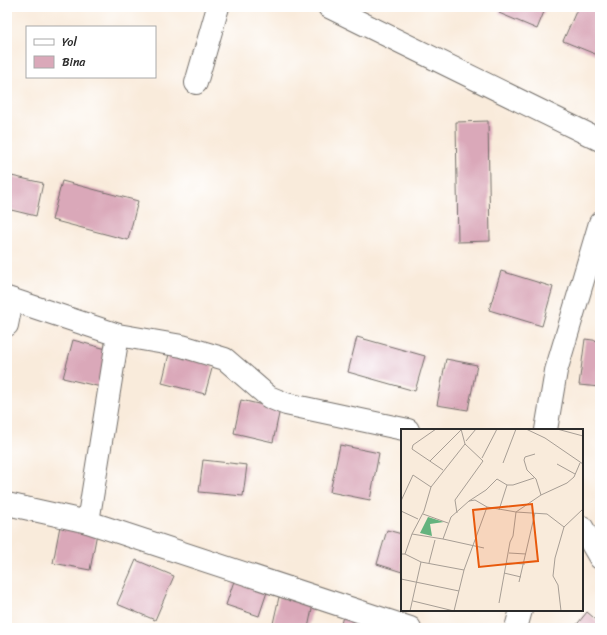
<svg xmlns="http://www.w3.org/2000/svg" width="607" height="635" viewBox="0 0 607 635" font-family="Sriracha,sans-serif">
<style>
.building{fill:#daa8b9}
.lines{fill:none;stroke-linecap:round;stroke-linejoin:round}
.minor-casing{stroke:#736e69;stroke-width:24}
.minor{stroke:#fff;stroke-width:22}
.inset-road{fill:none;stroke:#a79e95;stroke-width:1}
.view{fill:#e8590c;fill-opacity:0.15;stroke:#e8590c;stroke-width:2}
.inset-edge{fill:none;stroke:#2b2b2b;stroke-width:2}
</style>
<rect width="100%" height="100%" fill="#fff"/>
<filter id="ink" filterUnits="userSpaceOnUse"><feTurbulence type="fractalNoise" baseFrequency=".025" numOctaves="2"/><feDisplacementMap in="SourceGraphic" scale="8" xChannelSelector="R" yChannelSelector="G"/><feConvolveMatrix kernelMatrix="1 2 1 2 8 2 1 2 1" color-interpolation-filters="sRGB"/></filter>
<filter id="wash" filterUnits="userSpaceOnUse"><feTurbulence type="fractalNoise" baseFrequency=".012" numOctaves="4" result="noise"/><feDisplacementMap in="SourceGraphic" scale="16" xChannelSelector="R" yChannelSelector="G"/><feGaussianBlur stdDeviation="0.9" result="paint"/><feColorMatrix in="noise" values="0 0 0 0 0 0 0 0 0 0 0 0 0 0 0 0 0 1.4 0 .05"/><feComposite in="paint" operator="in"/></filter>
<g filter="url(#wash)">
<rect width="100%" height="100%" fill="#f9ebdb"/>
<g id="blocks">
<!-- building -->
<g class="building">
<path d="M 501,7 L 546,7 L 537,29 L 499,13 Z"/>
<path d="M 578,7 L 587,7 L 600,12 L 600,56 L 563,41 Z"/>
<path d="M 488,121 L 490,241 L 458,242 L 456,122 Z"/>
<path d="M 7,175 L 43,183 L 36,216 L 7,209 Z"/>
<path d="M 62,181 L 138,201 L 128,240 L 52,220 Z"/>
<path d="M 501,271 L 553,287 L 542,326 L 489,310 Z"/>
<path d="M 357,337 L 425,356 L 415,391 L 348,372 Z"/>
<path d="M 585,339 L 600,341 L 600,387 L 579,385 Z"/>
<path d="M 73,340 L 110,350 L 101,387 L 63,378 Z"/>
<path d="M 169,354 L 213,365 L 205,394 L 162,383 Z"/>
<path d="M 446,359 L 477,365 L 468,410 L 437,405 Z"/>
<path d="M 241,400 L 280,409 L 273,442 L 234,433 Z"/>
<path d="M 340,445 L 379,453 L 370,500 L 330,492 Z"/>
<path d="M 203,460 L 247,465 L 243,496 L 199,492 Z"/>
<path d="M 60,526 L 97,533 L 90,570 L 53,563 Z"/>
<path d="M 387,530 L 402,534 L 402,572 L 377,564 Z"/>
<path d="M 136,560 L 174,576 L 155,620 L 117,604 Z"/>
<path d="M 235,578 L 268,589 L 259,616 L 226,605 Z"/>
<path d="M 279,597 L 313,604 L 308,628 L 272,628 Z"/>
<path d="M 344,612 L 374,619 L 372,628 L 340,628 Z"/>
<path d="M 587,612 L 600,623 L 600,628 L 574,628 Z"/>
</g>
</g>
</g>
<g filter="url(#ink)">
<use href="#blocks" fill-opacity="0" stroke="#736e69" stroke-width="1"/>
<g class="lines">
<defs>
<g id="minor">
<path d="M 329,7 L 600,140"/>
<path d="M 196,83 L 218,7"/>
<path d="M 7,298 L 118,335 L 182,346 L 225,359 L 269,397 L 286,404 L 408,430"/>
<path d="M 7,325 L 12,300"/>
<path d="M 546,430 L 556,371 L 600,223"/>
<path d="M 7,504 L 88,522 L 410,628"/>
<path d="M 88,522 L 118,335"/>
<path d="M 582,527 L 600,558"/>
<path d="M 516,628 L 521,610"/>
</g>
</defs>
<!-- minor casing -->
<use href="#minor" class="minor-casing"/>
<!-- minor -->
<use href="#minor" class="minor"/>
</g>
</g>
<!-- overview -->
<g transform="translate(401 429)">
<rect width="182" height="182" fill="#f9ebdb"/>
<path d="M 27,88 L 43,93 L 29,95 L 31,107 L 19,104 Z" fill="#64b37e"/>
<path class="inset-road" d="M 35,0 L 12,16 L 11,20 L 42,41M 125,0 L 144,9 L 182,35M 156,0 L 182,7M 65,12 L 75,0M 134,25 L 124,28 L 123,31 L 126,41 L 135,50 L 140,66M 81,29 L 96,0M 29,32 L 60,1M 102,34 L 115,0M 156,35 L 174,45M 0,72 L 12,46 L 30,58M 68,72 L 85,61 L 96,50 L 106,56 L 112,56 L 133,49M 98,81 L 106,56M 0,82 L 17,90M 56,84 L 54,71 L 82,32 L 64,15M 22,85 L 47,94M 11,105 L 23,82 L 30,58 L 64,15 L 60,0M 42,110 L 83,119M 108,124 L 125,125M 0,125 L 4,125 L 11,105 L 42,110 L 50,88 L 68,72 L 74,71 L 86,78 L 115,83 L 140,66 L 166,54 L 173,48 L 179,34M 4,125 L 20,133 L 63,141M 28,134 L 34,111M 105,134 L 124,135M 103,144 L 120,148M 0,150 L 58,162M 118,153 L 134,84M 12,172 L 53,182M 98,174 L 109,113 L 112,107 L 115,83 L 146,85 L 163,98M 9,182 L 20,133M 53,182 L 63,141 L 86,78M 160,182 L 157,156 L 152,147 L 154,129 L 163,98 L 182,80"/>
<path class="view" d="M 131,75 L 137,132 L 78,138 L 72,81 Z"/>
<rect width="182" height="182" class="inset-edge"/>
</g>
<!-- margin -->
<rect width="607" height="635" fill="none" stroke="#fff" stroke-width="24"/>
<!-- legend -->
<rect x="26" y="26" width="130" height="52" fill="#ffffff" stroke="#aaaaaa"/>
<rect x="34" y="39" width="20" height="6" fill="#ffffff" stroke="#aaaaaa"/>
<text x="62" y="46" font-size="12" fill="#2b2b2b">Yol</text>
<rect x="34" y="56" width="20" height="12" fill="#daa8b9" stroke="#aaaaaa"/>
<text x="62" y="66" font-size="12" fill="#2b2b2b">Bina</text>
</svg>
